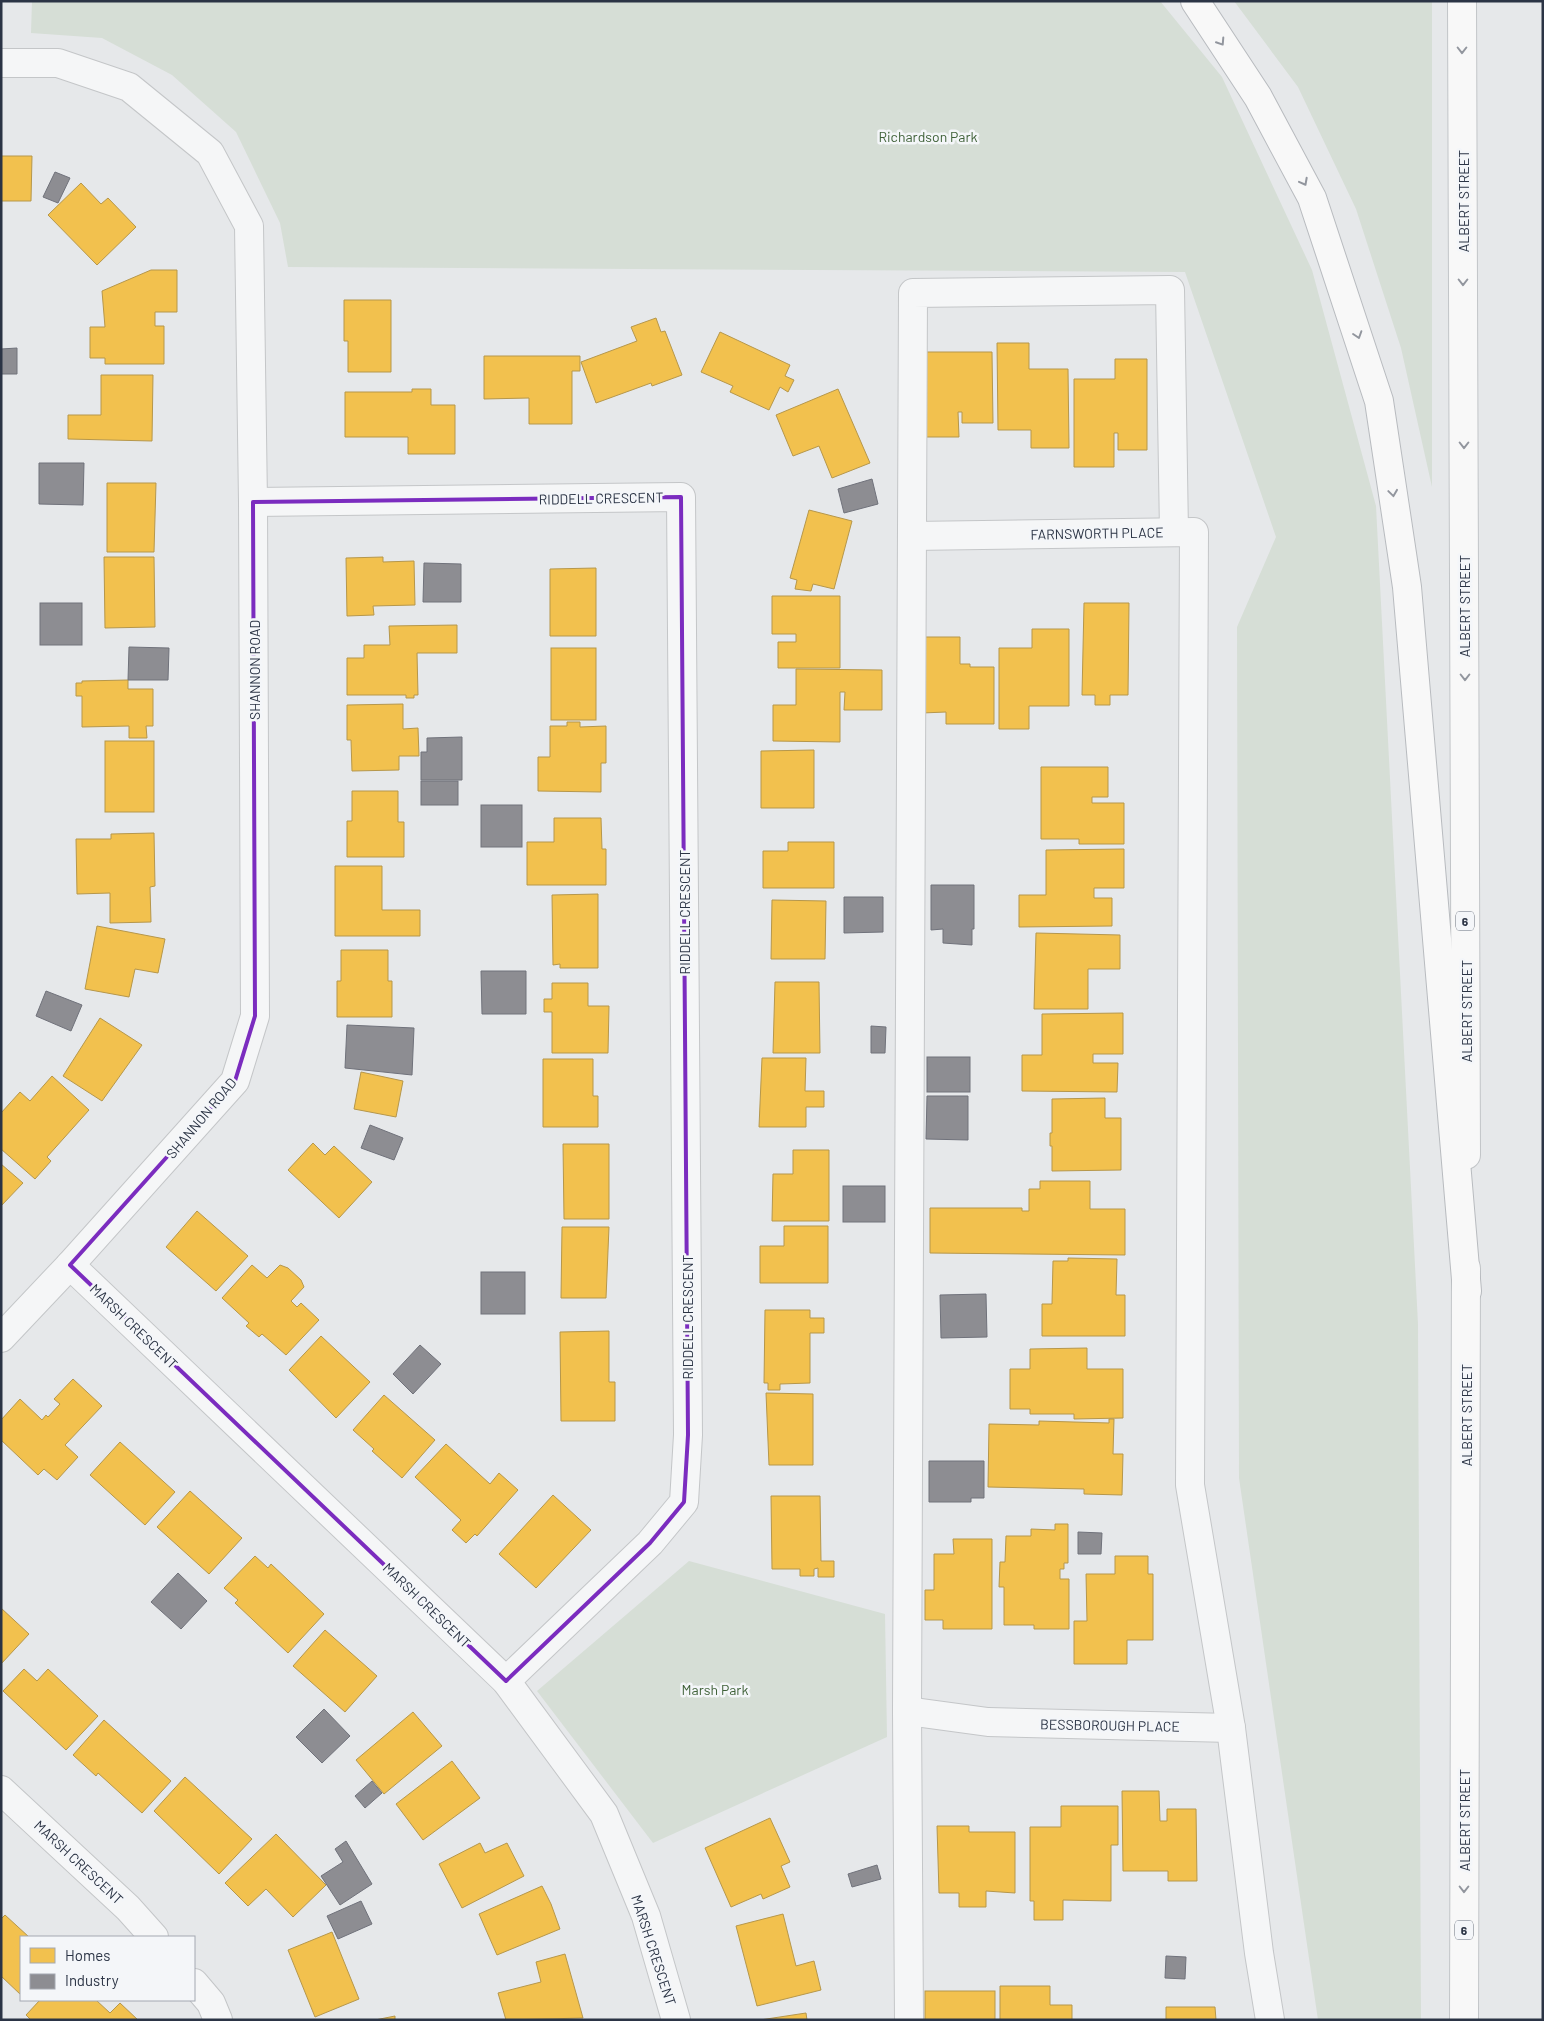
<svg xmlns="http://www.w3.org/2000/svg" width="1544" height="2021" viewBox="0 0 1544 2021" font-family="Barlow,sans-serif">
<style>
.green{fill:#d6ded6}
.homes{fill:#f2c14e;stroke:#b6974b}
.industry{fill:#8d8d92;stroke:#70727b}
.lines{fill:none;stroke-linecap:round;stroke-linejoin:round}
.minor-casing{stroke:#c4c6c8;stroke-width:30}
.major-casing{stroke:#c2c5c8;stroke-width:30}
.highway-casing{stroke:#b8bbbf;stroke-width:30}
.minor{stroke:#f5f6f7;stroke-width:28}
.major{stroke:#f8f8f8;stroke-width:28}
.highway{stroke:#f8f8f8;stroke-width:28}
.oneway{stroke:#92969e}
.marked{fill:none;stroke:#7b2cbf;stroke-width:4;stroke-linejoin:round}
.labels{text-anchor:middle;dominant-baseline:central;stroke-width:5;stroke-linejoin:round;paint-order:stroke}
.shield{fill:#f4f6f9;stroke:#676e7b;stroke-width:1}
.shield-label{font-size:12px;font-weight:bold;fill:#2b3445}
.park-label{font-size:14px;fill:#3f6138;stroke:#f4f6f9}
.street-label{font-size:14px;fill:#2b3445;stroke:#f4f6f9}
</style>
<rect width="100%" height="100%" fill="#e6e8ea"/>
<!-- green -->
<g class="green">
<path d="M 32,1 L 1160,1 L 1222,77 L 1312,270 L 1376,506 L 1418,1324 L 1421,2020 L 1318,2020 L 1239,1478 L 1237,627 L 1276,537 L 1185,272 L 288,267 L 280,223 L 236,132 L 172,75 L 102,38 L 31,33 Z"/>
<path d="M 1234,1 L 1432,1 L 1432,487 L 1401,348 L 1356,209 L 1298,87 Z"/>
<path d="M 689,1561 L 885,1614 L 887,1737 L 653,1843 L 537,1691 Z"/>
</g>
<!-- homes -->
<g class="homes">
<path d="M 1,156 L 32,156 L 31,201 L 1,201 Z"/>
<path d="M 81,183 L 101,204 L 108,198 L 136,227 L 97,265 L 48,215 Z"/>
<path d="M 151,270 L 177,270 L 177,312 L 155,312 L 155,326 L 164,326 L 164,364 L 105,364 L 105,358 L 90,358 L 90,327 L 105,327 L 102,291 Z"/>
<path d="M 344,300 L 391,300 L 391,372 L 348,372 L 348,341 L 344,341 Z"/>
<path d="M 656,318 L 661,332 L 665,331 L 682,375 L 652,386 L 651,383 L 596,403 L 581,362 L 637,341 L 631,327 Z"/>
<path d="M 720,332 L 790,365 L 785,376 L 794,380 L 788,392 L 780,387 L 769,410 L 730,392 L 733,386 L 701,372 Z"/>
<path d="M 997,343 L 1029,343 L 1029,369 L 1068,369 L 1069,448 L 1031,448 L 1031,430 L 998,430 Z"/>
<path d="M 922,352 L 992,352 L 993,423 L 962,423 L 962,412 L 958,412 L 959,437 L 921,437 Z"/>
<path d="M 484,356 L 580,356 L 580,371 L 572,371 L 572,424 L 529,424 L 529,398 L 484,399 Z"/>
<path d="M 1115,359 L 1147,359 L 1147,450 L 1118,450 L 1118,433 L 1114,433 L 1114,467 L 1074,467 L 1074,379 L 1115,379 Z"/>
<path d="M 101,375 L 153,375 L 152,441 L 68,439 L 68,415 L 101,415 Z"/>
<path d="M 412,389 L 431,389 L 431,405 L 455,405 L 455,454 L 408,454 L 408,437 L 345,437 L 345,392 L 412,392 Z"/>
<path d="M 838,389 L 870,463 L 832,478 L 819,446 L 793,456 L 776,415 Z"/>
<path d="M 107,483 L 156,483 L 154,552 L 107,552 Z"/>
<path d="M 809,510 L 852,521 L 834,589 L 813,584 L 811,591 L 795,589 L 797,580 L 790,578 Z"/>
<path d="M 104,557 L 154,557 L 155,627 L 105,628 Z"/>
<path d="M 383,557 L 383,562 L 414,561 L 415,605 L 373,606 L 374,615 L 347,616 L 346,558 Z"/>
<path d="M 596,568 L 596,636 L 550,636 L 550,569 Z"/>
<path d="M 772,596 L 840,596 L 840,668 L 778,668 L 778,642 L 796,642 L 796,634 L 772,634 Z"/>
<path d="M 1084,603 L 1129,603 L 1128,695 L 1110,695 L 1110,705 L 1095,705 L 1095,695 L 1082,695 Z"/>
<path d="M 457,625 L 457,653 L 417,653 L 418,695 L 414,695 L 414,698 L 406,698 L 406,695 L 347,695 L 347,658 L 364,658 L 364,645 L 390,645 L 389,626 Z"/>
<path d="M 1032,629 L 1069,629 L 1069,706 L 1029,706 L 1029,729 L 999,729 L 999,648 L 1032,648 Z"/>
<path d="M 922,637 L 960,637 L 960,664 L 970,664 L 970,667 L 994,667 L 994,724 L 946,724 L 946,712 L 922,713 Z"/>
<rect x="551" y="648" width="45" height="72"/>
<path d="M 796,669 L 882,670 L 882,710 L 844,710 L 845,692 L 840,692 L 840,742 L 773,741 L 773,705 L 796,705 Z"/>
<path d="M 128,680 L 128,689 L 153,689 L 153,726 L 146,726 L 147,738 L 129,738 L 129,726 L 82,727 L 82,696 L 76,696 L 76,683 L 82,683 L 82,681 Z"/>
<path d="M 403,704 L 403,729 L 418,728 L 419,756 L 399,756 L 399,770 L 352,771 L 351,740 L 347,740 L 347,705 Z"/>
<path d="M 567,722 L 580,722 L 580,727 L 606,726 L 606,763 L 601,763 L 601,792 L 538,791 L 538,757 L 550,757 L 550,726 L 567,726 Z"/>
<rect x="105" y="741" width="49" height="71"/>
<path d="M 814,750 L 814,808 L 761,808 L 761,751 Z"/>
<path d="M 1041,767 L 1108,767 L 1108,797 L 1092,797 L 1092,803 L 1124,803 L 1124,844 L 1079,844 L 1079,839 L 1041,839 Z"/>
<path d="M 352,791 L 398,791 L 398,822 L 404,822 L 404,857 L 347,857 L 347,821 L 352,821 Z"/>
<path d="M 554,818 L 601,818 L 602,849 L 606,849 L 606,885 L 527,885 L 527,842 L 554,842 Z"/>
<path d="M 154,833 L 155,886 L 150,887 L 151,922 L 110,923 L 110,893 L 77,894 L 76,839 L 111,839 L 111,834 Z"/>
<path d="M 788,842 L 834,842 L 834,888 L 763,888 L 763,851 L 788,851 Z"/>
<path d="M 1124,849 L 1124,888 L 1094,888 L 1094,898 L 1112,898 L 1112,926 L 1019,927 L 1019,895 L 1046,895 L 1046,850 Z"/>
<path d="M 335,866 L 382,866 L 382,910 L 420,910 L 420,936 L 335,936 Z"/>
<path d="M 598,894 L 598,968 L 560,968 L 560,964 L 553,965 L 552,895 Z"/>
<path d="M 772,900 L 826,901 L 825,959 L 771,959 Z"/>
<path d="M 97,926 L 165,939 L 158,973 L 135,969 L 129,997 L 85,989 Z"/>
<path d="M 1036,933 L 1120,935 L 1120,969 L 1088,969 L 1088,1009 L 1034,1009 Z"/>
<path d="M 341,950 L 388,950 L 388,981 L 392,981 L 392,1017 L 337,1017 L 337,981 L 341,981 Z"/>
<path d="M 775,982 L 819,982 L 820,1053 L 773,1053 Z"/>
<path d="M 552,983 L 588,983 L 588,1006 L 609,1006 L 608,1053 L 552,1053 L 552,1012 L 544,1012 L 544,999 L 552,999 Z"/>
<path d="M 1123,1013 L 1123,1054 L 1093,1054 L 1093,1063 L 1118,1063 L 1117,1092 L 1022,1091 L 1022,1055 L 1042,1055 L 1042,1014 Z"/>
<path d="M 100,1018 L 142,1045 L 102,1101 L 63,1076 Z"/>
<path d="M 762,1058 L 806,1058 L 805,1091 L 824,1091 L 824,1107 L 806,1107 L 806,1127 L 759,1127 Z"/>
<path d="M 543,1059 L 593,1059 L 593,1096 L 598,1096 L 598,1127 L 543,1127 Z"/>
<path d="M 361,1072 L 403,1081 L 396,1117 L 354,1109 Z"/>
<path d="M 52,1076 L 89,1110 L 47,1157 L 51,1161 L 35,1179 L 1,1149 L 1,1113 L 20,1092 L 30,1101 Z"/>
<path d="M 1105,1098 L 1105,1118 L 1121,1118 L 1121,1170 L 1052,1171 L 1052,1146 L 1050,1146 L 1050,1133 L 1052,1133 L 1052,1099 Z"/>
<path d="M 313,1143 L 325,1155 L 334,1146 L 372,1182 L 339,1218 L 288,1170 Z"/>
<path d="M 563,1144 L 609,1144 L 609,1219 L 564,1219 Z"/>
<path d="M 793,1150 L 829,1150 L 829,1221 L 772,1221 L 773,1174 L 793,1174 Z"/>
<path d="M 1,1164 L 23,1183 L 1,1206 Z"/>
<path d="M 1040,1181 L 1090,1181 L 1090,1209 L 1125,1209 L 1125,1255 L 930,1253 L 930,1208 L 1022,1208 L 1022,1211 L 1029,1211 L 1029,1189 L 1040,1189 Z"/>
<path d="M 197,1211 L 248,1256 L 216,1291 L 166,1247 Z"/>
<path d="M 784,1226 L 828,1226 L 828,1283 L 760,1283 L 760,1246 L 784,1246 Z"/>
<path d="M 562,1227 L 609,1227 L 606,1298 L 561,1298 Z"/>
<path d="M 1068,1258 L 1117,1259 L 1116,1295 L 1125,1295 L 1125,1336 L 1042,1336 L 1042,1304 L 1052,1304 L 1053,1261 L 1068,1261 Z"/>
<path d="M 252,1265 L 267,1278 L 280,1265 L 288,1268 L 301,1280 L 304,1287 L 291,1301 L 297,1307 L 301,1303 L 319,1320 L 286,1355 L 262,1334 L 259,1337 L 246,1326 L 249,1323 L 222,1298 Z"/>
<path d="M 765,1310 L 810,1310 L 810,1318 L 824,1318 L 824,1333 L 810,1333 L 810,1383 L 780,1384 L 780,1390 L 768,1390 L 768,1383 L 764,1383 Z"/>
<path d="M 609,1331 L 609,1382 L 615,1382 L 615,1421 L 561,1421 L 560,1332 Z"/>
<path d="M 321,1336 L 370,1382 L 336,1418 L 289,1370 Z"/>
<path d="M 1087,1348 L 1087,1369 L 1123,1369 L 1123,1418 L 1074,1419 L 1074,1414 L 1030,1414 L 1030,1409 L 1010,1409 L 1010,1369 L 1030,1369 L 1030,1349 Z"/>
<path d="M 73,1379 L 102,1406 L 65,1445 L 78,1457 L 57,1480 L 44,1469 L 38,1475 L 1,1440 L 1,1420 L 20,1399 L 42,1420 L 46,1415 L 48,1417 L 60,1404 L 54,1399 Z"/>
<path d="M 766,1393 L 813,1394 L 813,1465 L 769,1465 Z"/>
<path d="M 384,1395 L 435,1440 L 402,1478 L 372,1451 L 374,1449 L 353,1430 Z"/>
<path d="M 1109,1419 L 1114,1419 L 1113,1454 L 1123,1454 L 1122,1495 L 1084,1494 L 1084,1489 L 988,1487 L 989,1424 L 1039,1425 L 1039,1421 L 1109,1423 Z"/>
<path d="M 120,1442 L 175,1492 L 145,1525 L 90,1475 Z"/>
<path d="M 446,1444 L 490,1484 L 499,1473 L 518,1490 L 477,1536 L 475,1534 L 466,1543 L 452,1530 L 461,1520 L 415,1477 Z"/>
<path d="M 190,1491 L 242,1538 L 209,1574 L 157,1527 Z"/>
<path d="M 553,1495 L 591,1530 L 536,1588 L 499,1554 Z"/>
<path d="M 771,1496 L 820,1496 L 821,1561 L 834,1561 L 834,1577 L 818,1577 L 818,1568 L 814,1569 L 814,1576 L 800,1576 L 800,1569 L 772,1569 Z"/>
<path d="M 1055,1524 L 1068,1524 L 1068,1563 L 1064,1563 L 1064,1569 L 1060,1569 L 1060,1579 L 1069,1579 L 1069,1629 L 1034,1629 L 1034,1625 L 1004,1625 L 1004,1587 L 999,1587 L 1000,1562 L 1005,1562 L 1006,1536 L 1031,1536 L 1031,1529 L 1055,1530 Z"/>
<path d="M 953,1539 L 992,1539 L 992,1629 L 943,1629 L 943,1620 L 925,1620 L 925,1590 L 934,1590 L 934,1554 L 954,1554 Z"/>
<path d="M 255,1556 L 268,1568 L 271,1564 L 324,1614 L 288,1653 L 235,1603 L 238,1600 L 224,1588 Z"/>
<path d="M 1115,1556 L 1148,1556 L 1148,1574 L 1153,1574 L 1153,1640 L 1127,1640 L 1127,1664 L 1074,1664 L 1074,1621 L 1087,1621 L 1086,1574 L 1115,1574 Z"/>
<path d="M 1,1608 L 29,1634 L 1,1664 Z"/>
<path d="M 325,1630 L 377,1676 L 345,1712 L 293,1666 Z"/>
<path d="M 24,1669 L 37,1681 L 48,1669 L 98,1716 L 66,1750 L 3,1691 Z"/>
<path d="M 413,1712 L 442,1746 L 384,1794 L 356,1760 Z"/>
<path d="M 104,1720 L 171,1781 L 142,1813 L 98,1773 L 96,1776 L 73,1755 Z"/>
<path d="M 452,1761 L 480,1798 L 423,1840 L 396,1804 Z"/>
<path d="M 185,1777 L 252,1839 L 219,1874 L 154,1811 Z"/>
<path d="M 1122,1791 L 1159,1791 L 1160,1821 L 1167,1821 L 1167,1809 L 1196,1809 L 1197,1881 L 1168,1881 L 1168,1871 L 1123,1871 Z"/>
<path d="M 1061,1806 L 1118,1806 L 1118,1845 L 1111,1845 L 1111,1901 L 1063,1900 L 1063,1920 L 1034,1920 L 1034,1901 L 1030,1901 L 1030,1827 L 1061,1827 Z"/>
<path d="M 770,1818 L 790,1862 L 781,1866 L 790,1887 L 763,1899 L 761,1894 L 731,1907 L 705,1848 Z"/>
<path d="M 937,1826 L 969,1826 L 969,1832 L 1015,1832 L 1015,1893 L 986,1891 L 986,1907 L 959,1907 L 959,1893 L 939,1893 Z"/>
<path d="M 276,1834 L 326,1885 L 293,1917 L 266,1889 L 248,1906 L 225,1883 Z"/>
<path d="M 480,1843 L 485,1853 L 507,1843 L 524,1876 L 462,1908 L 439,1864 Z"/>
<path d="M 542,1886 L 551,1904 L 560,1929 L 497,1955 L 479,1914 Z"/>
<path d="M 783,1914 L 796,1966 L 814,1961 L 821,1990 L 757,2006 L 736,1926 Z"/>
<path d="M 5,1915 L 29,1937 L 21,1937 L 21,1995 L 1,1976 L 1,1919 Z"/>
<path d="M 332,1932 L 359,1999 L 315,2017 L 288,1950 Z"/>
<path d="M 565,1954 L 583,2018 L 506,2020 L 498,1993 L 541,1982 L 536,1962 Z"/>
<path d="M 1000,1986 L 1050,1986 L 1050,2005 L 1072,2005 L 1072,2020 L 1000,2020 Z"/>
<rect x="925" y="1991" width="70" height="29"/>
<path d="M 40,2000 L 96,2000 L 110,2013 L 120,2003 L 138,2020 L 31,2020 L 26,2015 Z"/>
<path d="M 1166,2007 L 1215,2007 L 1216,2020 L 1166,2020 Z"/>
<path d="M 806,2013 L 807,2020 L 760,2020 Z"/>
<path d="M 395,2016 L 395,2020 L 375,2020 Z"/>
</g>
<!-- industry -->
<g class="industry">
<path d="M 55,172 L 70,178 L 58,203 L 43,197 Z"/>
<path d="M 17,348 L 17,374 L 1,374 L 1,349 Z"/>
<path d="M 39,463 L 84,463 L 83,505 L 39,504 Z"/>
<path d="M 872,479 L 878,504 L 844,513 L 838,489 Z"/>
<path d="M 424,563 L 461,564 L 461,602 L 423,602 Z"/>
<rect x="40" y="603" width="42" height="42"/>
<path d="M 129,647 L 169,648 L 168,680 L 128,680 Z"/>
<path d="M 462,737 L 462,780 L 421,780 L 421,752 L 427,752 L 427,738 Z"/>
<rect x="421" y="781" width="37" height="24"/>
<rect x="481" y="805" width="41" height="42"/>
<path d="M 931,885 L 974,885 L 974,929 L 972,929 L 972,945 L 943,943 L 943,929 L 931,930 Z"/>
<path d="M 844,897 L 883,897 L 883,932 L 844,933 Z"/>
<path d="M 481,971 L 526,971 L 526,1014 L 482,1014 Z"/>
<path d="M 46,991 L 82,1005 L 71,1031 L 36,1016 Z"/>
<path d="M 347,1025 L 414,1028 L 412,1075 L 345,1068 Z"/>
<path d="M 871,1026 L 886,1027 L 885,1053 L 871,1053 Z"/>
<rect x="927" y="1057" width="43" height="35"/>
<path d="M 927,1096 L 968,1096 L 968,1140 L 926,1139 Z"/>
<path d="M 370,1125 L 403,1138 L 394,1160 L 361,1148 Z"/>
<rect x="843" y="1186" width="42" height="36"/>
<rect x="481" y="1272" width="44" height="42"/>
<path d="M 986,1294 L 987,1337 L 941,1338 L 940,1295 Z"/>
<path d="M 420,1345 L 441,1364 L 413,1394 L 393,1374 Z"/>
<path d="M 929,1461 L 984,1461 L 984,1498 L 971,1498 L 971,1502 L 929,1502 Z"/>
<path d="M 1078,1532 L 1102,1533 L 1101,1554 L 1078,1554 Z"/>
<path d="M 178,1573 L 207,1601 L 181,1629 L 151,1602 Z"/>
<path d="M 324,1709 L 350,1736 L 322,1763 L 296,1737 Z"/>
<path d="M 372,1781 L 382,1793 L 365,1808 L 355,1796 Z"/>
<path d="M 346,1841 L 372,1884 L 340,1905 L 321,1876 L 343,1862 L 335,1849 Z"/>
<path d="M 877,1865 L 881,1879 L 852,1887 L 848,1874 Z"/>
<path d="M 361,1901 L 372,1924 L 338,1939 L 327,1916 Z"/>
<path d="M 1166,1956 L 1186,1957 L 1185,1979 L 1165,1978 Z"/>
</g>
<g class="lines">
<defs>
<g id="minor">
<path d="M 1,63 L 58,63 L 129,87 L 210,153 L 249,226 L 253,502 L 255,1016 L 235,1081 L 70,1265 L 1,1338"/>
<path d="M 253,502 L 681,497 L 688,1435 L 684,1502 L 650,1543 L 506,1681"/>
<path d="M 912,536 L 1194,532 L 1190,1485 L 1231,1728 L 1259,1953 L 1270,2020"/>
<path d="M 70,1265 L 506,1681 L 604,1814 L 646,1916 L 676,2020"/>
<path d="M 907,1711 L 988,1722 L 1231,1728"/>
<path d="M 1,1790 L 128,1908 L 154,1937"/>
<path d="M 194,1983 L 211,2003 L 218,2020"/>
<path d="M 909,2020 L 907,1711 L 913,293 L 1170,290 L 1174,532"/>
</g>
<g id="major">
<path d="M 1462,1 L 1466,1155"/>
<path d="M 1464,2020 L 1466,1268"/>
</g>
<path id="highway" d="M 1195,1 L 1258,97 L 1312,198 L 1379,401 L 1407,587 L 1467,1291"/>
</defs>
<!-- minor casing -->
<use href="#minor" class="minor-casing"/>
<!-- major casing -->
<use href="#major" class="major-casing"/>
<!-- highway casing -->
<use href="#highway" class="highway-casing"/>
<!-- minor -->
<use href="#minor" class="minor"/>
<!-- major -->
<use href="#major" class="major"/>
<!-- highway -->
<use href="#highway" class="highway"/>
</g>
<!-- one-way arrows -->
<defs><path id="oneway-chevron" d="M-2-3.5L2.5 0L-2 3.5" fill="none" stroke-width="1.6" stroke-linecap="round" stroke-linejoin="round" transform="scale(1.25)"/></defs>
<g class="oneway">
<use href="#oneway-chevron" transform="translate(1221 42) rotate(57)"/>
<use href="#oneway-chevron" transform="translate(1462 50) rotate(90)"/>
<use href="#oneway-chevron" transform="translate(1304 182) rotate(62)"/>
<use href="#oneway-chevron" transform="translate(1463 282) rotate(90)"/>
<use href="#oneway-chevron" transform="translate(1358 335) rotate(72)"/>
<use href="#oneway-chevron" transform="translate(1464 445) rotate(90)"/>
<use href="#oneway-chevron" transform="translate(1393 493) rotate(82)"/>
<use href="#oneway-chevron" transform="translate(1465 677) rotate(90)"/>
<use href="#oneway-chevron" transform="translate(1464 1889) rotate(90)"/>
</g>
<!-- marked area -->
<path class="marked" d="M 681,497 L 688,1435 L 684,1502 L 650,1543 L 506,1681 L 70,1265 L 235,1081 L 255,1016 L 253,502 Z"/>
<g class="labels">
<!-- shield labels -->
<g class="shield">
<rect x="1456" y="911.5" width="18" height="19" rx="4"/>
<rect x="1455" y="1920.5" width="18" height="19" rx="4"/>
</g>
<g class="shield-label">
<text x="1465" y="921">6</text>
<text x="1464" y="1930">6</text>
</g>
<!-- park labels -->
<g class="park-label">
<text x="928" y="136">Richardson Park</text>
<text x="715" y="1689">Marsh Park</text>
</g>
<!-- street labels -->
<g class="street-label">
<text transform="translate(1463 201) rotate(-90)">ALBERT STREET</text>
<text transform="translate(601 498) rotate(-1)">RIDDELL CRESCENT</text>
<text transform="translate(1097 533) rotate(-1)">FARNSWORTH PLACE</text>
<text transform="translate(1464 606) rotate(-90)">ALBERT STREET</text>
<text transform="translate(254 670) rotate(-90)">SHANNON ROAD</text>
<text transform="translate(684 912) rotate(-90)">RIDDELL CRESCENT</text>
<text transform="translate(1466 1011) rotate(-90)">ALBERT STREET</text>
<text transform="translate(201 1118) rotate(-50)">SHANNON ROAD</text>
<text transform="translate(687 1317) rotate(-90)">RIDDELL CRESCENT</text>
<text transform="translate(134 1326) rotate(44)">MARSH CRESCENT</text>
<text transform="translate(1466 1415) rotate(-90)">ALBERT STREET</text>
<text transform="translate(427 1605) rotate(44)">MARSH CRESCENT</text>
<text transform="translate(1110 1725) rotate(1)">BESSBOROUGH PLACE</text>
<text transform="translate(1464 1820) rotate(-90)">ALBERT STREET</text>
<text transform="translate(79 1862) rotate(43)">MARSH CRESCENT</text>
<text transform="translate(654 1950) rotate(72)">MARSH CRESCENT</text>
</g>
</g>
<!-- border -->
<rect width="1544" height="2021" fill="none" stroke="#2b3445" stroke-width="5"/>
<!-- legend -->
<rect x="20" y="1936" width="175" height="65" fill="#f4f6f9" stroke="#a4a8b1"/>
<rect x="30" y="1948" width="25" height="15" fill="#f2c14e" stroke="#a4a8b1"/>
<text x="65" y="1961" font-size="15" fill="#2b3445">Homes</text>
<rect x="30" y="1974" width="25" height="15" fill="#8d8d92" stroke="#a4a8b1"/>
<text x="65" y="1986" font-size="15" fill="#2b3445">Industry</text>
</svg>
